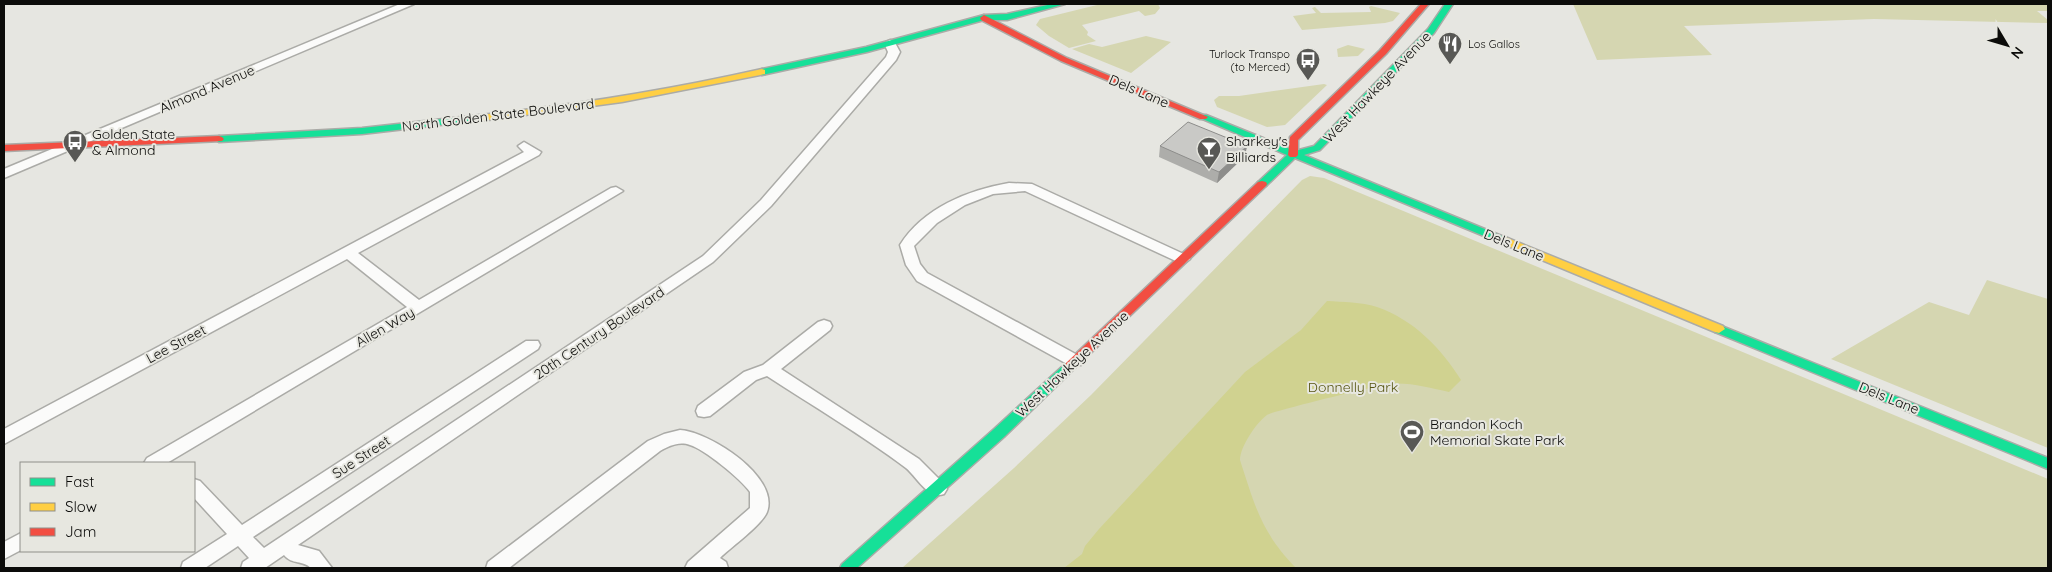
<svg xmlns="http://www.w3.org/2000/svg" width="2052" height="572" viewBox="0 0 2052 572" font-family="Quicksand,sans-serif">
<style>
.green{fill:#d5d6b1}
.water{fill:#d0d290}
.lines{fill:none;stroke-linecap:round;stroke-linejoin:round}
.street-casing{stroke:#ababa7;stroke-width:3}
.fast-casing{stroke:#ababa7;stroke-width:3}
.slow-casing{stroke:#ababa7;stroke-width:3}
.jam-casing{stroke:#ababa7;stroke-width:3}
.street{fill:#fbfbfa;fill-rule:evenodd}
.fast{fill:#16e098;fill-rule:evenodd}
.slow{fill:#ffcf43;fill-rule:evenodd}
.jam{fill:#f24e42;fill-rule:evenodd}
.wall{fill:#adadaa}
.shaded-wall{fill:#8d8d8b}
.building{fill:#c9c9c6;stroke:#8d8d8b}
.labels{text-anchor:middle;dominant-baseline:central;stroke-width:4;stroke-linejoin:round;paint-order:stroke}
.far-poi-label{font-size:11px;fill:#0c0c0a;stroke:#e7e7e0;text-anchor:start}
.street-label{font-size:14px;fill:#0c0c0a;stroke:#e7e7e0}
.poi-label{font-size:14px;fill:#0c0c0a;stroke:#e7e7e0;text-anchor:start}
.park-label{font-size:14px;fill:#575613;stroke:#e7e7e0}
</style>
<rect width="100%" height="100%" fill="#e6e6e1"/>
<!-- green -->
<g class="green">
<path d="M 1101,4 L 1158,4 L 1160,8 L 1155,14 L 1145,16 L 1139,11 L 1082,25 L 1088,32 L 1087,35 L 1096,41 L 1069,48 L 1049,36 L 1036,25 L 1040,19 Z"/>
<path d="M 1573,4 L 2048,4 L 2048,11 L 2037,11 L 2048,20 L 2048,23 L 1874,19 L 1684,26 L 1712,55 L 1597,60 Z"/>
<path d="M 1371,6 L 1400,13 L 1393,21 L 1385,23 L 1302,30 L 1293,16 L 1316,13 L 1312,8 L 1315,7 L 1321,13 L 1371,12 L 1369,7 Z"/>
<path d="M 1146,36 L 1171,42 L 1131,73 L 1072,49 L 1089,44 L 1102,47 Z"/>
<path d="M 1348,45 L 1365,49 L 1358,56 L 1338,57 L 1337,49 Z"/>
<path d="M 1324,84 L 1327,85 L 1285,125 L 1267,127 L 1217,107 L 1214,100 L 1219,96 L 1239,96 Z"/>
<path d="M 1310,176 L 1324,178 L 2048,479 L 2048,568 L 902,568 L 1014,468 L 1091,395 L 1302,180 Z"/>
<path d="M 1987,280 L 2048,299 L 2048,448 L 1831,359 L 1929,302 L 1969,315 Z"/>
</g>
<!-- water -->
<path class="water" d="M 1327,301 C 1343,302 1361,302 1377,307 C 1414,320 1441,348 1461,380 L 1449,392 C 1430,388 1409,382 1389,384 C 1376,386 1273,411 1267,415 C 1256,423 1240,447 1240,460 C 1255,506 1261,532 1296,568 L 1064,568 L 1082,554 L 1085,546 L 1099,529 L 1245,372 L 1301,330 Z"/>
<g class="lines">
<defs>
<g id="street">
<path d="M 400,4 L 414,4 L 4,178 L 4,169 Z"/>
<path d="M 890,40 L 894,41 L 900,52 L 896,60 L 771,206 L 713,262 L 298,545 L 319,551 L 332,568 L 311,568 C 303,560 292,565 284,555 L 265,568 L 241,568 L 243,562 L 249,558 L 238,546 L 205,568 L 181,568 L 183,562 L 227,534 L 194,498 L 194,479 L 200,481 L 242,525 L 526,341 L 538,341 L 540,345 L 538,349 L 253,537 L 264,548 L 703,256 L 761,200 L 886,57 L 888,52 L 884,43 Z"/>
<path d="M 524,142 L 541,152 L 539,155 L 358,253 L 419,300 L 611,188 L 616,187 L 623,191 L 167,463 L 144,463 L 147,458 L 407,307 L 347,259 L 4,444 L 4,429 L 524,152 L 518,146 Z"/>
<path d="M 1009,183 L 1032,184 L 1188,256 L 1190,259 L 1183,264 L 1178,262 L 1025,191 L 993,194 L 965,205 L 937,223 L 914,246 L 920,264 L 927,273 L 1081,357 L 1083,361 L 1081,365 L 1069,365 L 917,281 L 906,265 L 900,245 C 923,208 968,190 1009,183 Z"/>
<path d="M 824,320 L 830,322 L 832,326 L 830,330 L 781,369 L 919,459 L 944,484 L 947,489 L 944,494 C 928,500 917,477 906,468 C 862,435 813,406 767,376 L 756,380 L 710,416 L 704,417 L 698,416 L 696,411 L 698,406 L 744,372 L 763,365 L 818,322 Z"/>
<path d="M 680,430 C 710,432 780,477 767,512 C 762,525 731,547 720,558 L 726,562 L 728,568 L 685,568 L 688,562 L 750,508 L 750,492 C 741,479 704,449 690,445 C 679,441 669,446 660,451 L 509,568 L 486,568 L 488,562 L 648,441 L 664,434 Z"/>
<path d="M 21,533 L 21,550 L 4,559 L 4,542 Z"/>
</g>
<g id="fast">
<path d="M 1052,4 L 1065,4 L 1007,20 L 984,20 L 867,52 L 762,75 L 758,72 L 762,69 L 866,47 L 984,15 L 1007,14 Z"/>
<path d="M 1445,4 L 1453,4 L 1434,33 L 1320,150 L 1304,155 L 1509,239 L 1510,241 L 1509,243 L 1501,243 L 1295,158 L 1266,186 L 1258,186 L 1257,184 L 1258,182 L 1287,155 L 1198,117 L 1200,115 L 1206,115 L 1295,151 L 1314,146 L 1428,29 Z"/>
<path d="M 480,115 L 483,116 L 483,120 L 362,134 L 219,142 L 214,139 L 219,136 L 362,128 Z"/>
<path d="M 1719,325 L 2048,458 L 2048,469 L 1715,332 L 1713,329 L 1715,326 Z"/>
<path d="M 1070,362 L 1074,363 L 1076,366 L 1074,369 L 1004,437 L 857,568 L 840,568 L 842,564 L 994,429 L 1066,363 Z"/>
</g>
<g id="slow">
<path d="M 762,69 L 765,70 L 765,74 L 622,102 L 480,121 L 475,118 L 480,115 C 575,105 669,90 762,69 Z"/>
<path d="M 1505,237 L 1723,326 L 1725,329 L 1719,333 L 1715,332 L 1501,243 L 1500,241 L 1501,239 Z"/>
</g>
<g id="jam">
<path d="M 1421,4 L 1429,4 L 1386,54 L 1298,140 L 1298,155 L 1296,157 L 1290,157 L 1288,155 L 1290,137 L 1380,50 Z"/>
<path d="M 984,15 L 1067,58 L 1208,117 L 1206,119 L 1200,119 L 1061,61 L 981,20 L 980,18 Z"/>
<path d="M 219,136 L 222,137 L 224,139 L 222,141 L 4,151 L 4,145 Z"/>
<path d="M 1262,181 L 1266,182 L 1267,184 L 1266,186 L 1074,369 L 1066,369 L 1064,366 L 1066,363 L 1258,182 Z"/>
</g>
</defs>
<!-- street casing -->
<use href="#street" class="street-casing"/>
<!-- fast casing -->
<use href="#fast" class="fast-casing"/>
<!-- slow casing -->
<use href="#slow" class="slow-casing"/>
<!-- jam casing -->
<use href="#jam" class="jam-casing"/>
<!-- street -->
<use href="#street" class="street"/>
<!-- fast -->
<use href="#fast" class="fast"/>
<!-- slow -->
<use href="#slow" class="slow"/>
<!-- jam -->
<use href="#jam" class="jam"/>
</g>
<!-- wall -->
<path class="wall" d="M 1160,146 L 1247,146 L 1245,156 L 1217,183 L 1159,157 Z"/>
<!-- shaded-wall -->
<path class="shaded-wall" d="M 1247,146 L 1245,156 L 1217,183 L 1219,172 Z"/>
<!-- building -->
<path class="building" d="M 1188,122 L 1247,146 L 1219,172 L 1160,146 Z"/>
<!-- icons -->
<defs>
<symbol id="restaurant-pin" viewBox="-11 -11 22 30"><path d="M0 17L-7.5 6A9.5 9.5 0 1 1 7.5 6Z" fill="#585855" stroke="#e7e7e0"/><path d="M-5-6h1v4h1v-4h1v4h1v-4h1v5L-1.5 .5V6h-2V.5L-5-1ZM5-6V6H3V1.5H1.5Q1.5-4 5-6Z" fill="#fff"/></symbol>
<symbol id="bus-pin" viewBox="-11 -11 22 30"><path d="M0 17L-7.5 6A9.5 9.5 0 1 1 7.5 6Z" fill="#585855" stroke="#e7e7e0"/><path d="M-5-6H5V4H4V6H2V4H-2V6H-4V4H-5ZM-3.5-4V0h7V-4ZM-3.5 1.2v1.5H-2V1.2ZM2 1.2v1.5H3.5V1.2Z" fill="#fff"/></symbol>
<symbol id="bar-pin" viewBox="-11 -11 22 30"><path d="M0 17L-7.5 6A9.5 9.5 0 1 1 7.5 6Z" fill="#585855" stroke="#e7e7e0"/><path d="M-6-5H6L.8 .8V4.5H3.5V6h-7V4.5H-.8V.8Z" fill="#fff"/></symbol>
<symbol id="stadium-pin" viewBox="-11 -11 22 30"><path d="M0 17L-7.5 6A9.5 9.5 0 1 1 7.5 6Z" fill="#585855" stroke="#e7e7e0"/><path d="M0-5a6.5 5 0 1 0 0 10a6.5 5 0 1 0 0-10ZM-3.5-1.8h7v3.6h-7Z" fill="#fff"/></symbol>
</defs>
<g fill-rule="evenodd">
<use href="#restaurant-pin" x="1436" y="30" width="28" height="38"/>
<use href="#bus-pin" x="1294" y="46" width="28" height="38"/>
<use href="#bus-pin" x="61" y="128" width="28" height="38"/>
<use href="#bar-pin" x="1195" y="135" width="28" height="38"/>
<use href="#stadium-pin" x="1398" y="418" width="28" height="38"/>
</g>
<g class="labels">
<!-- far-poi labels -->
<g class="far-poi-label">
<text x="1468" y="44">Los Gallos</text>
<text x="1290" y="54" text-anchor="end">Turlock Transpo<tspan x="1290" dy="13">(to Merced)</tspan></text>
</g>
<!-- street labels -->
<g class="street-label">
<text transform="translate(1377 87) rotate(-46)">West Hawkeye Avenue</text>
<text transform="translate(207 89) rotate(-23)">Almond Avenue</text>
<text transform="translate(1139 91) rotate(23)">Dels Lane</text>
<text transform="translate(498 115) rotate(-7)">North Golden State Boulevard</text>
<text transform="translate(1514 245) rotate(22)">Dels Lane</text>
<text transform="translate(385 327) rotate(-30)">Allen Way</text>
<text transform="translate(599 333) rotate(-34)">20th Century Boulevard</text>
<text transform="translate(176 344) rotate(-28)">Lee Street</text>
<text transform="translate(1072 364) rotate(-43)">West Hawkeye Avenue</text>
<text transform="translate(1889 398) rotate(22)">Dels Lane</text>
<text transform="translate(361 457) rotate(-33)">Sue Street</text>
</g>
<!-- poi labels -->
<g class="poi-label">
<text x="92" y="134">Golden State<tspan x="92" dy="16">&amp; Almond</tspan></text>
<text x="1226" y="141">Sharkey's<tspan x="1226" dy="16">Billiards</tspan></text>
<text x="1430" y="424">Brandon Koch<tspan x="1430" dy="16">Memorial Skate Park</tspan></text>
</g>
<!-- park labels -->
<g class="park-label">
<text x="1353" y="387">Donnelly Park</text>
</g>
</g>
<!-- border -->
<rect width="2052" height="572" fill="none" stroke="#0c0c0a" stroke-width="10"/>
<!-- legend -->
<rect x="20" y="462" width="175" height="90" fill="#e7e7e0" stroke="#8f8f8a"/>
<rect x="30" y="478" width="25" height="8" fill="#16e098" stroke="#8f8f8a"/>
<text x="65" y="487" font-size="15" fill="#0c0c0a">Fast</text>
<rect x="30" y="503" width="25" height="8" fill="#ffcf43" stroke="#8f8f8a"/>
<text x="65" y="512" font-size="15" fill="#0c0c0a">Slow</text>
<rect x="30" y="528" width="25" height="8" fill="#f24e42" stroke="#8f8f8a"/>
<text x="65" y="537" font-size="15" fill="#0c0c0a">Jam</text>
<!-- north arrow -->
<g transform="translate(2007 45) rotate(128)" stroke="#e7e7e0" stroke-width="4" paint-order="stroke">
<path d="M0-4L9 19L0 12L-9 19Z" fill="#0c0c0a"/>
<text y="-8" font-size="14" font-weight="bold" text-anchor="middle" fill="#0c0c0a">N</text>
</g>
</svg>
